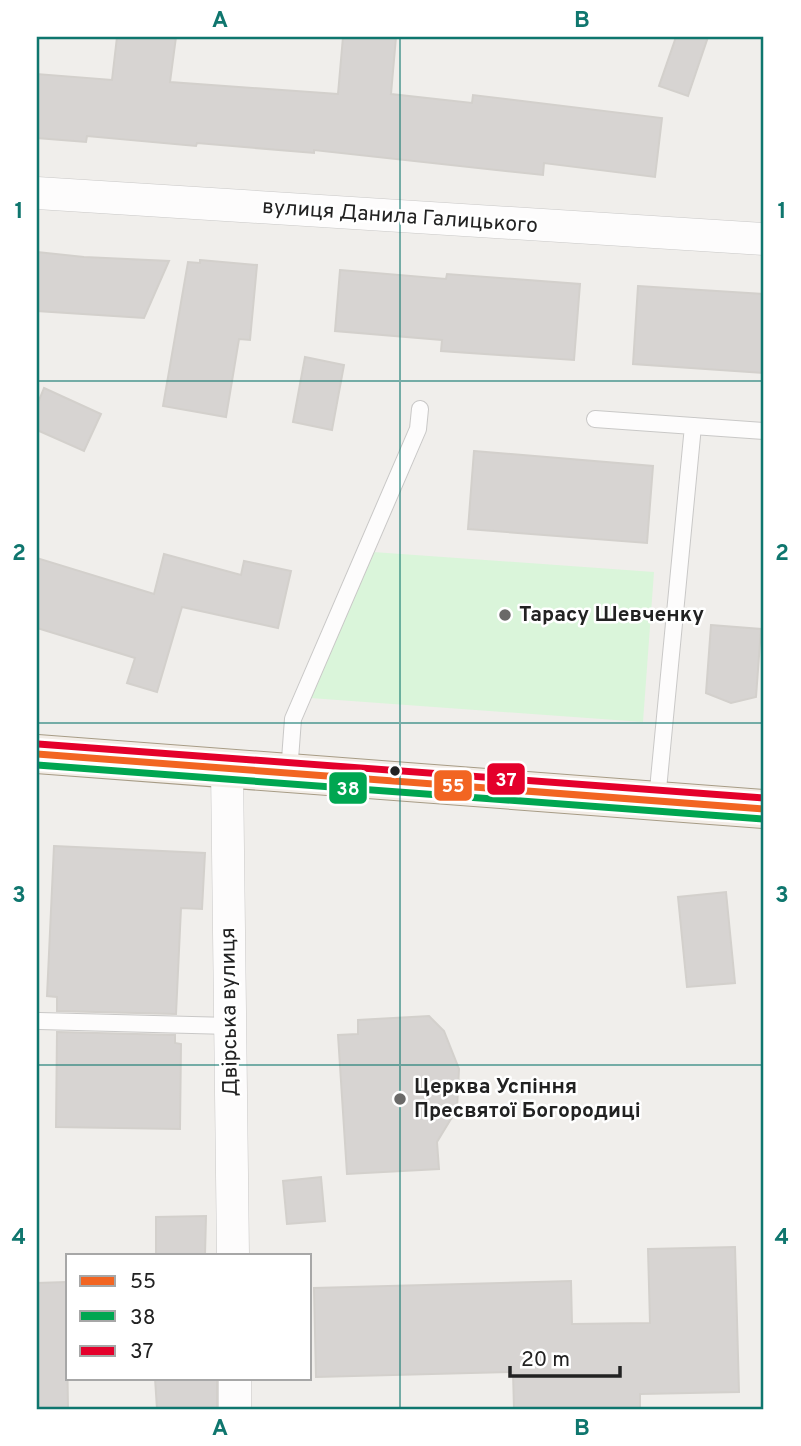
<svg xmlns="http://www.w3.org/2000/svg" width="801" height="1446" viewBox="0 0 801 1446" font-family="Overpass,sans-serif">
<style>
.park{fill:#daf5da}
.building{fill:#d7d4d2;stroke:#d3d0cc;stroke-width:2}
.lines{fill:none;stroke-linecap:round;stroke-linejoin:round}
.service-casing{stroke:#c9c8c7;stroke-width:18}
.minor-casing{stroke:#c9c8c7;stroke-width:33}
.primary-casing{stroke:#a79c86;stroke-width:40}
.service{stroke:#fdfcfc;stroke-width:16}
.minor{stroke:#fdfcfc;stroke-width:32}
.primary{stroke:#f3ede7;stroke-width:38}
.bus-1-casing{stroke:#fff;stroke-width:12}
.bus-2-casing{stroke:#fff;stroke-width:12}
.bus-3-casing{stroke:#fff;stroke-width:12}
.bus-1{stroke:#f26522;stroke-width:7}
.bus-2{stroke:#00a651;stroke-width:7}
.bus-3{stroke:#e4002b;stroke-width:7}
.grid{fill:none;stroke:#0f766e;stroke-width:2;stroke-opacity:0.55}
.poi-dot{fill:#6a6968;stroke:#fff;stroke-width:2.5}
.bus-dot{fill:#222;stroke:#fff;stroke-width:2.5}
.labels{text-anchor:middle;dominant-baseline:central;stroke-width:5;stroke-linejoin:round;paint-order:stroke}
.street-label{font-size:21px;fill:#222;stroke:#fff}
.poi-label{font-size:21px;font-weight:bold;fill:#222;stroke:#fff;text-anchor:start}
.line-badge{stroke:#fff;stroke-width:2.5}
.badge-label{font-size:19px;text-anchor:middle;font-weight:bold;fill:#fff}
.neatline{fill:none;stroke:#0f766e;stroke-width:2.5}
.grid-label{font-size:23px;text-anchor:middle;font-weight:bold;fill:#0f766e}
</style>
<rect width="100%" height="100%" fill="#f0eeeb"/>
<!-- park -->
<path class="park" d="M 373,552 L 654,572 L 643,722 L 310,698 Z"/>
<!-- building -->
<g class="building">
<path d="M 117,37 L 176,37 L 170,82 L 338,94 L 343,37 L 396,37 L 391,94 L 472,103 L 473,95 L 662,118 L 655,177 L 544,163 L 543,175 L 314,150 L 314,153 L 197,143 L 196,146 L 87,136 L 86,142 L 37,138 L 37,74 L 112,80 Z"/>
<path d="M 676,37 L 708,37 L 688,96 L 659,86 Z"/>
<path d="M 37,252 L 84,257 L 169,261 L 144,318 L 37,311 Z"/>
<path d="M 200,260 L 257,265 L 250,340 L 239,339 L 226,417 L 163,406 L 188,262 L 200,263 Z"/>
<path d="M 340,270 L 446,279 L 447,274 L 580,284 L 574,360 L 441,351 L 442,340 L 335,331 Z"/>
<path d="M 638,286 L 764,294 L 764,373 L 633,364 Z"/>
<path d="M 305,357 L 344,365 L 332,430 L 293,422 Z"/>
<path d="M 44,388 L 101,414 L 84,451 L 37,430 L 37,405 Z"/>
<path d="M 474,451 L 653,466 L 647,543 L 468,529 Z"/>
<path d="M 164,554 L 241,575 L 244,561 L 291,571 L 278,628 L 182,607 L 157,692 L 127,683 L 135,658 L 37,628 L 37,558 L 154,594 Z"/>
<path d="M 711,625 L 761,629 L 756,697 L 731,703 L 706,693 Z"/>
<path d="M 54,846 L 205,853 L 202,909 L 181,908 L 176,1014 L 57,1011 L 57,997 L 47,996 Z"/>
<path d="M 726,892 L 735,983 L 687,987 L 678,897 Z"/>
<path d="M 429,1016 L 444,1031 L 459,1069 L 457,1109 L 437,1142 L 439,1169 L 347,1174 L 338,1035 L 358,1034 L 358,1020 Z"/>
<path d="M 57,1032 L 175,1035 L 175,1043 L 181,1044 L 180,1129 L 56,1127 Z"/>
<path d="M 321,1177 L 325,1221 L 287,1224 L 283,1181 Z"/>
<path d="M 206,1216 L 205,1255 L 156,1255 L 156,1217 Z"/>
<path d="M 735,1247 L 739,1392 L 640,1394 L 640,1409 L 514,1409 L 513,1372 L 316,1377 L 314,1288 L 571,1281 L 572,1324 L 650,1323 L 648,1249 Z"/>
<path d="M 66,1282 L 68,1409 L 37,1409 L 37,1283 Z"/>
<path d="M 155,1378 L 217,1378 L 217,1409 L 157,1409 Z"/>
</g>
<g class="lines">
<defs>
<g id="service">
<path d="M 595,419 L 693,426 L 657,800"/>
<path d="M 693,426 L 764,431"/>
<path d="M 289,773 L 293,719 L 418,429 L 420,409"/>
<path d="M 39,1021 L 230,1026"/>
</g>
<g id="minor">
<path d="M 37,193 L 764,239"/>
<path d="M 227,769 L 233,1255"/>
<path d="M 235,1378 L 235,1409"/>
</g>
<path id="primary" d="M 37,754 L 764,809"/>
</defs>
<!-- service casing -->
<use href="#service" class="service-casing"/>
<!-- minor casing -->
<use href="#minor" class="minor-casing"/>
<!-- primary casing -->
<use href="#primary" class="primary-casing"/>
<!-- service -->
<use href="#service" class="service"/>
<!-- minor -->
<use href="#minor" class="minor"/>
<!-- primary -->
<use href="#primary" class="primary"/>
<defs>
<path id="bus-1" d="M 37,754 L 764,809"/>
<path id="bus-2" d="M 37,765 L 763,819"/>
<path id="bus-3" d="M 38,744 L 764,798"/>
</defs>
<!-- bus-1 casing -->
<use href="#bus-1" class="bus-1-casing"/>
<!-- bus-2 casing -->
<use href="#bus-2" class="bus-2-casing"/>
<!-- bus-3 casing -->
<use href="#bus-3" class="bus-3-casing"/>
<!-- bus-1 -->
<use href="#bus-1" class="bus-1"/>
<!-- bus-2 -->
<use href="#bus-2" class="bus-2"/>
<!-- bus-3 -->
<use href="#bus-3" class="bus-3"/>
</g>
<!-- grid -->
<path class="grid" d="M 400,37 L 400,1409M 37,381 L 764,381M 37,723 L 764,723M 37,1065 L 764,1065"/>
<!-- markers -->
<g class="poi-dot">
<circle cx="505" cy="615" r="7"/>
<circle cx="400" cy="1099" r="7"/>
</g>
<circle class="bus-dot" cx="395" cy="771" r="6"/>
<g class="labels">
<!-- street labels -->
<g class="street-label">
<text transform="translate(400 217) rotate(4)">вулиця Данила Галицького</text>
<text transform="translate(230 1012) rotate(-91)">Двірська вулиця</text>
</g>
<!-- poi labels -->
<g class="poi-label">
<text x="519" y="615">Тарасу Шевченку</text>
<text x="414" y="1087">Церква Успіння<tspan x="414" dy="24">Пресвятої Богородиці</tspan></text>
</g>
</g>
<g class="line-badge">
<rect x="486" y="762" width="40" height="34" rx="7" fill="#e4002b"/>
<rect x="433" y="769" width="40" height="33" rx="7" fill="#f26522"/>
<rect x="328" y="771" width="40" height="34" rx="7" fill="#00a651"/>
</g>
<g class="badge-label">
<text x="506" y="786">37</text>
<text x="453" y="792">55</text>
<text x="348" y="795">38</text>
</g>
<!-- border -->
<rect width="801" height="1446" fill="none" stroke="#ffffff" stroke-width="77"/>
<!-- legend -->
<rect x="66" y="1254" width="245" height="126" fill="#ffffff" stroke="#a7a7a7" stroke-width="2"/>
<rect x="80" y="1276" width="35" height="10" fill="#f26522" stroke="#a7a7a7" stroke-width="2"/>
<text x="130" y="1288" font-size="21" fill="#222222">55</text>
<rect x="80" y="1311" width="35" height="10" fill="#00a651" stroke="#a7a7a7" stroke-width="2"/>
<text x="130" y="1324" font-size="21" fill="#222222">38</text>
<rect x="80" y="1346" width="35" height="10" fill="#e4002b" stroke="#a7a7a7" stroke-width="2"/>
<text x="130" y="1358" font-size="21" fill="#222222">37</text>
<!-- scale -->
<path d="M510 1366v10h110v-10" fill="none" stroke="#222222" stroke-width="3.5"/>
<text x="521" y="1366" font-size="21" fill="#222222" stroke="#ffffff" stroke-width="5" paint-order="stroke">20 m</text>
<rect x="38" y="38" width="724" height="1370" class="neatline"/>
<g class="grid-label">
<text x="220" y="27">A</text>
<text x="582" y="27">B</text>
<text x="19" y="218">1</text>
<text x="782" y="218">1</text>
<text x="19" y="560">2</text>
<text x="782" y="560">2</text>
<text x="19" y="902">3</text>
<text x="782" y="902">3</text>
<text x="19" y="1244">4</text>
<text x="782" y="1244">4</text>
<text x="220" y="1435">A</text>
<text x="582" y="1435">B</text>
</g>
</svg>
